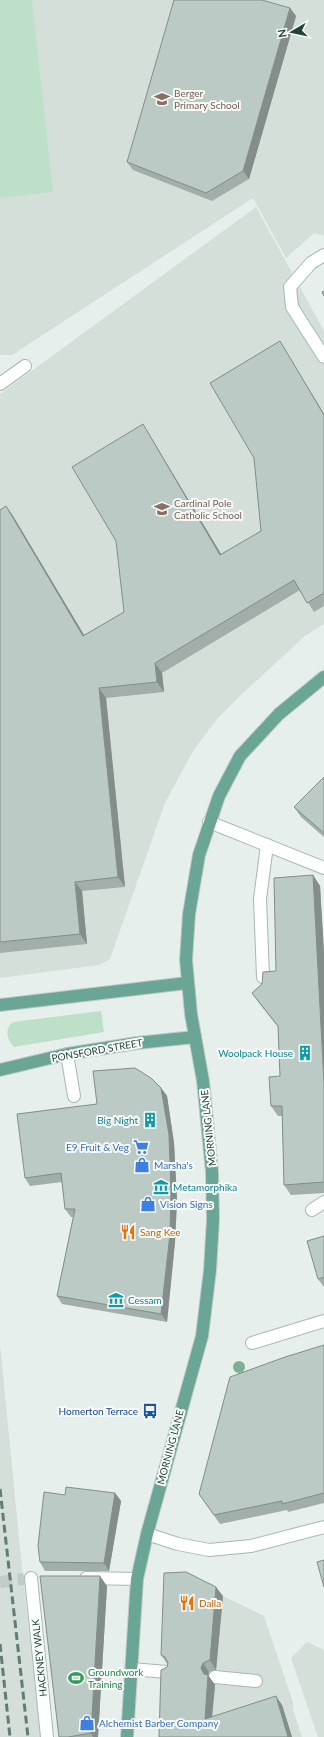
<svg xmlns="http://www.w3.org/2000/svg" width="324" height="1737" viewBox="0 0 324 1737" font-family="Lato,sans-serif">
<style>
.built{fill:#d4dfda}
.green{fill:#bfe0c8}
.lines{fill:none;stroke-linecap:round;stroke-linejoin:round}
.minor-tunnel{stroke:#bfccc8;stroke-width:12;stroke-dasharray:12 6;stroke-linecap:butt}
.minor-casing{stroke:#a8b8b2;stroke-width:14}
.major-casing{stroke:#c2cac8;stroke-width:14}
.minor{stroke:#fff;stroke-width:12}
.major{stroke:#6aa596;stroke-width:12}
.rail{stroke:#5f7d75;stroke-width:3;stroke-dasharray:8 4;stroke-linecap:butt}
.tree{fill:#80af93}
.wall{fill:#a1aea9}
.shaded-wall{fill:#838d89}
.building{fill:#bbcac4;stroke:#838d89}
.labels{text-anchor:middle;dominant-baseline:central;stroke-width:4;stroke-linejoin:round;paint-order:stroke}
.education-label{font-size:10px;fill:#785e54;stroke:#f7fbf9;text-anchor:start}
.street-label{font-size:10px;fill:#24423a;stroke:#f7fbf9}
.culture-label{font-size:10px;fill:#0d838f;stroke:#f7fbf9;text-anchor:end}
.shop-label{font-size:10px;fill:#366cbe;stroke:#f7fbf9;text-anchor:start}
.food-label{font-size:10px;fill:#c56008;stroke:#f7fbf9;text-anchor:start}
.transit-label{font-size:10px;fill:#164399;stroke:#f7fbf9;text-anchor:end}
.leisure-label{font-size:10px;fill:#27864d;stroke:#f7fbf9;text-anchor:start}
</style>
<rect width="100%" height="100%" fill="#e6efeb"/>
<!-- built -->
<g class="built">
<path d="M 0,0 L 324,0 L 324,236 L 314,233 L 286,258 L 253,198 L 12,355 L 0,355 Z"/>
<path d="M 256,207 L 324,331 L 324,624 L 305,636 L 241,695 L 217,719 L 193,751 L 165,803 L 110,959 L 100,965 L 0,978 L 0,394 Z"/>
<path d="M 0,1344 L 22,1568 L 41,1737 L 0,1737 Z"/>
<path d="M 192,1581 L 264,1616 L 293,1702 L 293,1709 L 302,1737 L 166,1737 L 168,1650 Z"/>
<path d="M 307,1642 L 324,1650 L 324,1737 L 318,1737 L 291,1658 Z"/>
</g>
<!-- green -->
<g class="green">
<path d="M 0,0 L 32,0 L 53,192 L 0,198 Z"/>
<path d="M 101,1011 L 104,1032 L 14,1047 C 7,1040 4,1028 13,1022 Z"/>
</g>
<g class="lines">
<!-- minor-tunnel -->
<path class="minor-tunnel" d="M 0,1582 L 24,1579"/>
<defs>
<g id="minor">
<path d="M 324,255 L 311,263 L 290,287 L 292,307 L 324,357"/>
<path d="M 0,384 L 25,366"/>
<path d="M 209,822 L 324,868"/>
<path d="M 263,977 L 260,899 L 267,845"/>
<path d="M 67,1054 L 74,1096"/>
<path d="M 312,1210 L 324,1202"/>
<path d="M 252,1343 L 324,1321"/>
<path d="M 147,1534 L 178,1544 L 209,1550 L 251,1546 L 324,1527"/>
<path d="M 31,1578 L 47,1737"/>
<path d="M 86,1578 L 137,1579"/>
<path d="M 131,1669 L 167,1672"/>
<path d="M 215,1677 L 256,1681"/>
</g>
<g id="major">
<path d="M 0,1005 L 187,983"/>
<path d="M 0,1070 L 67,1054 L 137,1043 L 195,1037"/>
<path d="M 127,1737 L 137,1579 L 147,1534 L 202,1336 L 210,1270 L 213,1219 L 212,1172 L 203,1081 L 191,1014 L 186,960 L 189,914 L 199,855 L 219,796 L 240,756 L 279,714 L 324,677"/>
</g>
</defs>
<!-- minor casing -->
<use href="#minor" class="minor-casing"/>
<!-- major casing -->
<use href="#major" class="major-casing"/>
<!-- minor -->
<use href="#minor" class="minor"/>
<!-- major -->
<use href="#major" class="major"/>
<!-- rail -->
<g class="rail">
<path d="M 0,1489 L 28,1737"/>
<path d="M 0,1644 L 10,1737"/>
</g>
</g>
<!-- trees -->
<circle class="tree" cx="239" cy="1367" r="6"/>
<!-- wall -->
<g class="wall">
<path d="M 290,8 L 296,16 L 249,179 L 212,201 L 133,170 L 127,162 Z"/>
<path d="M 280,341 L 286,351 L 324,414 L 324,606 L 314,612 L 300,590 L 162,673 L 164,692 L 106,698 L 125,887 L 82,891 L 87,944 L 0,953 L 0,510 L 6,506 L 13,516 L 84,635 L 124,612 L 143,424 L 221,554 L 261,531 Z"/>
<path d="M 324,777 L 324,837 L 301,817 L 294,807 Z"/>
<path d="M 313,875 L 320,886 L 324,953 L 324,1193 L 291,1195 L 284,1185 L 282,1116 L 278,1116 L 271,1106 L 280,1076 L 278,1027 L 259,1003 L 252,993 L 276,971 Z"/>
<path d="M 161,1088 L 167,1096 L 174,1143 L 177,1200 L 175,1242 L 167,1322 L 62,1304 L 57,1296 L 73,1217 L 71,1217 L 65,1209 L 62,1182 L 30,1186 L 25,1178 L 97,1104 Z"/>
<path d="M 324,1236 L 324,1287 L 318,1279 Z"/>
<path d="M 324,1345 L 324,1503 L 288,1512 L 287,1510 L 220,1524 L 199,1494 Z"/>
<path d="M 115,1493 L 121,1501 L 109,1571 L 45,1571 L 40,1562 L 65,1495 Z"/>
<path d="M 107,1586 L 98,1737 L 59,1737 Z"/>
<path d="M 223,1596 L 216,1670 L 209,1672 L 208,1675 L 215,1685 L 212,1717 L 282,1705 L 292,1737 L 159,1737 L 167,1667 L 168,1665 L 161,1655 Z"/>
</g>
<!-- shaded-wall -->
<g class="shaded-wall">
<path d="M 290,8 L 296,16 L 249,179 L 243,171 Z"/>
<path d="M 280,341 L 286,351 L 324,414 L 324,415 Z"/>
<path d="M 143,424 L 227,564 L 220,555 Z"/>
<path d="M 6,506 L 13,516 L 90,645 L 83,636 Z"/>
<path d="M 155,663 L 162,673 L 164,692 L 157,682 Z"/>
<path d="M 99,688 L 106,698 L 125,887 L 118,877 Z"/>
<path d="M 313,875 L 320,886 L 324,953 L 324,1083 Z"/>
<path d="M 75,882 L 82,891 L 87,944 L 80,934 Z"/>
<path d="M 161,1088 L 167,1096 L 174,1143 L 177,1200 L 175,1242 L 167,1322 L 161,1314 Z"/>
<path d="M 115,1493 L 121,1501 L 109,1571 L 104,1563 Z"/>
<path d="M 100,1576 L 107,1586 L 98,1737 L 93,1737 L 91,1733 Z"/>
<path d="M 216,1587 L 223,1596 L 216,1670 L 210,1660 Z"/>
<path d="M 203,1663 L 209,1672 L 208,1677 L 208,1675 L 215,1685 L 211,1728 L 205,1719 L 201,1668 Z"/>
<path d="M 276,1696 L 282,1705 L 292,1737 L 288,1737 Z"/>
</g>
<!-- building -->
<g class="building">
<path d="M 174,0 L 262,0 L 290,8 L 243,171 L 206,193 L 127,162 Z"/>
<path d="M 324,291 L 324,296 L 322,292 Z"/>
<path d="M 280,341 L 324,415 L 324,593 L 307,603 L 294,580 L 155,663 L 157,682 L 99,688 L 118,877 L 75,882 L 80,934 L 0,942 L 0,510 L 6,506 L 83,636 L 124,612 L 116,541 L 72,467 L 143,424 L 220,555 L 261,531 L 254,458 L 210,383 Z"/>
<path d="M 324,777 L 324,833 L 294,807 Z"/>
<path d="M 313,875 L 324,1083 L 324,1182 L 284,1185 L 282,1106 L 271,1106 L 269,1077 L 280,1076 L 278,1026 L 252,993 L 262,984 L 263,972 L 276,971 L 274,878 Z"/>
<path d="M 135,1068 L 151,1078 L 161,1088 L 169,1135 L 171,1192 L 170,1234 L 161,1314 L 57,1296 L 75,1209 L 65,1209 L 61,1173 L 25,1178 L 17,1114 L 97,1104 L 93,1071 Z"/>
<path d="M 324,1236 L 324,1277 L 318,1279 L 307,1241 Z"/>
<path d="M 324,1345 L 324,1493 L 282,1504 L 282,1501 L 214,1515 L 199,1494 L 230,1377 L 285,1357 Z"/>
<path d="M 66,1487 L 115,1493 L 104,1563 L 40,1562 L 38,1546 L 44,1492 L 65,1495 Z"/>
<path d="M 324,1560 L 324,1587 L 317,1562 Z"/>
<path d="M 186,1572 L 216,1587 L 210,1660 L 203,1663 L 201,1668 L 204,1674 L 208,1675 L 205,1719 L 276,1696 L 288,1737 L 159,1737 L 161,1670 L 167,1667 L 168,1663 L 165,1657 L 161,1655 L 164,1573 Z"/>
<path d="M 40,1576 L 100,1576 L 91,1733 L 68,1737 L 59,1737 Z"/>
</g>
<!-- icons -->
<defs>
<symbol id="school-bare" viewBox="-9 -9 18 18"><path d="M0-5L7-2L0 1L-7-2ZM-4 1L0 2.5L4 1V4Q0 6-4 4Z" fill="#8d6e63" stroke="#f7fbf9" stroke-width="2.5" paint-order="stroke"/></symbol>
<symbol id="building-bare" viewBox="-9 -9 18 18"><path d="M-4-6H4V6H1V3H-1V6H-4ZM-2.5-4.3h1.7v1.8h-1.7ZM.8-4.3h1.7v1.8H.8ZM-2.5-1h1.7V.8h-1.7ZM.8-1h1.7V.8H.8Z" fill="#0f9aa8" stroke="#f7fbf9" stroke-width="2.5" paint-order="stroke"/></symbol>
<symbol id="supermarket-bare" viewBox="-9 -9 18 18"><path d="M-6-5.5h2.5l.6 2H6L4.5 2H-2.5L-4.4-4H-6ZM-1.5 3.2a1.3 1.3 0 1 0 .1 0ZM3 3.2a1.3 1.3 0 1 0 .1 0Z" fill="#3f7fe0" stroke="#f7fbf9" stroke-width="2.5" paint-order="stroke"/></symbol>
<symbol id="shop-bare" viewBox="-9 -9 18 18"><path d="M-5-2.5h2.3a2.7 3.5 0 0 1 5.4 0H5L5.5 6h-11ZM-1.5-2.5h3a1.5 2.3 0 0 0-3 0Z" fill="#3f7fe0" stroke="#f7fbf9" stroke-width="2.5" paint-order="stroke"/></symbol>
<symbol id="museum-bare" viewBox="-9 -9 18 18"><path d="M0-6L6-3V-2H-6V-3ZM-5-1h2V3h-2ZM-1-1h2V3h-2ZM3-1h2V3H3ZM-6 4H6V6H-6Z" fill="#0f9aa8" stroke="#f7fbf9" stroke-width="2.5" paint-order="stroke"/></symbol>
<symbol id="restaurant-bare" viewBox="-9 -9 18 18"><path d="M-5-6h1v4h1v-4h1v4h1v-4h1v5L-1.5 .5V6h-2V.5L-5-1ZM5-6V6H3V1.5H1.5Q1.5-4 5-6Z" fill="#e8710a" stroke="#f7fbf9" stroke-width="2.5" paint-order="stroke"/></symbol>
<symbol id="bus-bare" viewBox="-9 -9 18 18"><path d="M-5-6H5V4H4V6H2V4H-2V6H-4V4H-5ZM-3.5-4V0h7V-4ZM-3.5 1.2v1.5H-2V1.2ZM2 1.2v1.5H3.5V1.2Z" fill="#1a4fb4" stroke="#f7fbf9" stroke-width="2.5" paint-order="stroke"/></symbol>
<symbol id="stadium-bare" viewBox="-9 -9 18 18"><path d="M0-5a6.5 5 0 1 0 0 10a6.5 5 0 1 0 0-10ZM-3.5-1.8h7v3.6h-7Z" fill="#2e9e5b" stroke="#f7fbf9" stroke-width="2.5" paint-order="stroke"/></symbol>
</defs>
<g fill-rule="evenodd">
<use href="#school-bare" x="151" y="88" width="22" height="22"/>
<use href="#school-bare" x="151" y="498" width="22" height="22"/>
<use href="#building-bare" x="294" y="1042" width="22" height="22"/>
<use href="#building-bare" x="139" y="1109" width="22" height="22"/>
<use href="#supermarket-bare" x="130" y="1136" width="22" height="22"/>
<use href="#shop-bare" x="131" y="1154" width="22" height="22"/>
<use href="#museum-bare" x="150" y="1176" width="22" height="22"/>
<use href="#shop-bare" x="137" y="1193" width="22" height="22"/>
<use href="#restaurant-bare" x="117" y="1221" width="22" height="22"/>
<use href="#museum-bare" x="105" y="1289" width="22" height="22"/>
<use href="#bus-bare" x="139" y="1400" width="22" height="22"/>
<use href="#restaurant-bare" x="176" y="1592" width="22" height="22"/>
<use href="#stadium-bare" x="65" y="1667" width="22" height="22"/>
<use href="#shop-bare" x="76" y="1712" width="22" height="22"/>
</g>
<g class="labels">
<!-- education labels -->
<g class="education-label">
<text x="174" y="93">Berger<tspan x="174" dy="12">Primary School</tspan></text>
<text x="174" y="503">Cardinal Pole<tspan x="174" dy="12">Catholic School</tspan></text>
</g>
<!-- street labels -->
<g class="street-label">
<text transform="translate(97 1050) rotate(-10)">PONSFORD STREET</text>
<text transform="translate(208 1128) rotate(-96)">MORNING LANE</text>
<text transform="translate(170 1447) rotate(-75)">MORNING LANE</text>
<text transform="translate(39 1658) rotate(-96)">HACKNEY WALK</text>
</g>
<!-- culture labels -->
<g class="culture-label">
<text x="293" y="1053">Woolpack House</text>
<text x="138" y="1120">Big Night</text>
<text x="173" y="1187" text-anchor="start">Metamorphika</text>
<text x="128" y="1300" text-anchor="start">Cessam</text>
</g>
<!-- shop labels -->
<g class="shop-label">
<text x="129" y="1147" text-anchor="end">E9 Fruit &amp; Veg</text>
<text x="154" y="1165">Marsha's</text>
<text x="160" y="1204">Vision Signs</text>
<text x="99" y="1723">Alchemist Barber Company</text>
</g>
<!-- food labels -->
<g class="food-label">
<text x="140" y="1232">Sang Kee</text>
<text x="199" y="1603">Dalla</text>
</g>
<!-- transit labels -->
<g class="transit-label">
<text x="138" y="1411">Homerton Terrace</text>
</g>
<!-- leisure labels -->
<g class="leisure-label">
<text x="88" y="1672">Groundwork<tspan x="88" dy="12">Training</tspan></text>
</g>
</g>
<!-- north arrow -->
<g transform="translate(292 32) rotate(261)" stroke="#f7fbf9" stroke-width="3" paint-order="stroke">
<path d="M0-3L7 15L0 10L-7 15Z" fill="#24423a"/>
<text y="-6" font-size="11" font-weight="bold" text-anchor="middle" fill="#24423a">N</text>
</g>
</svg>
